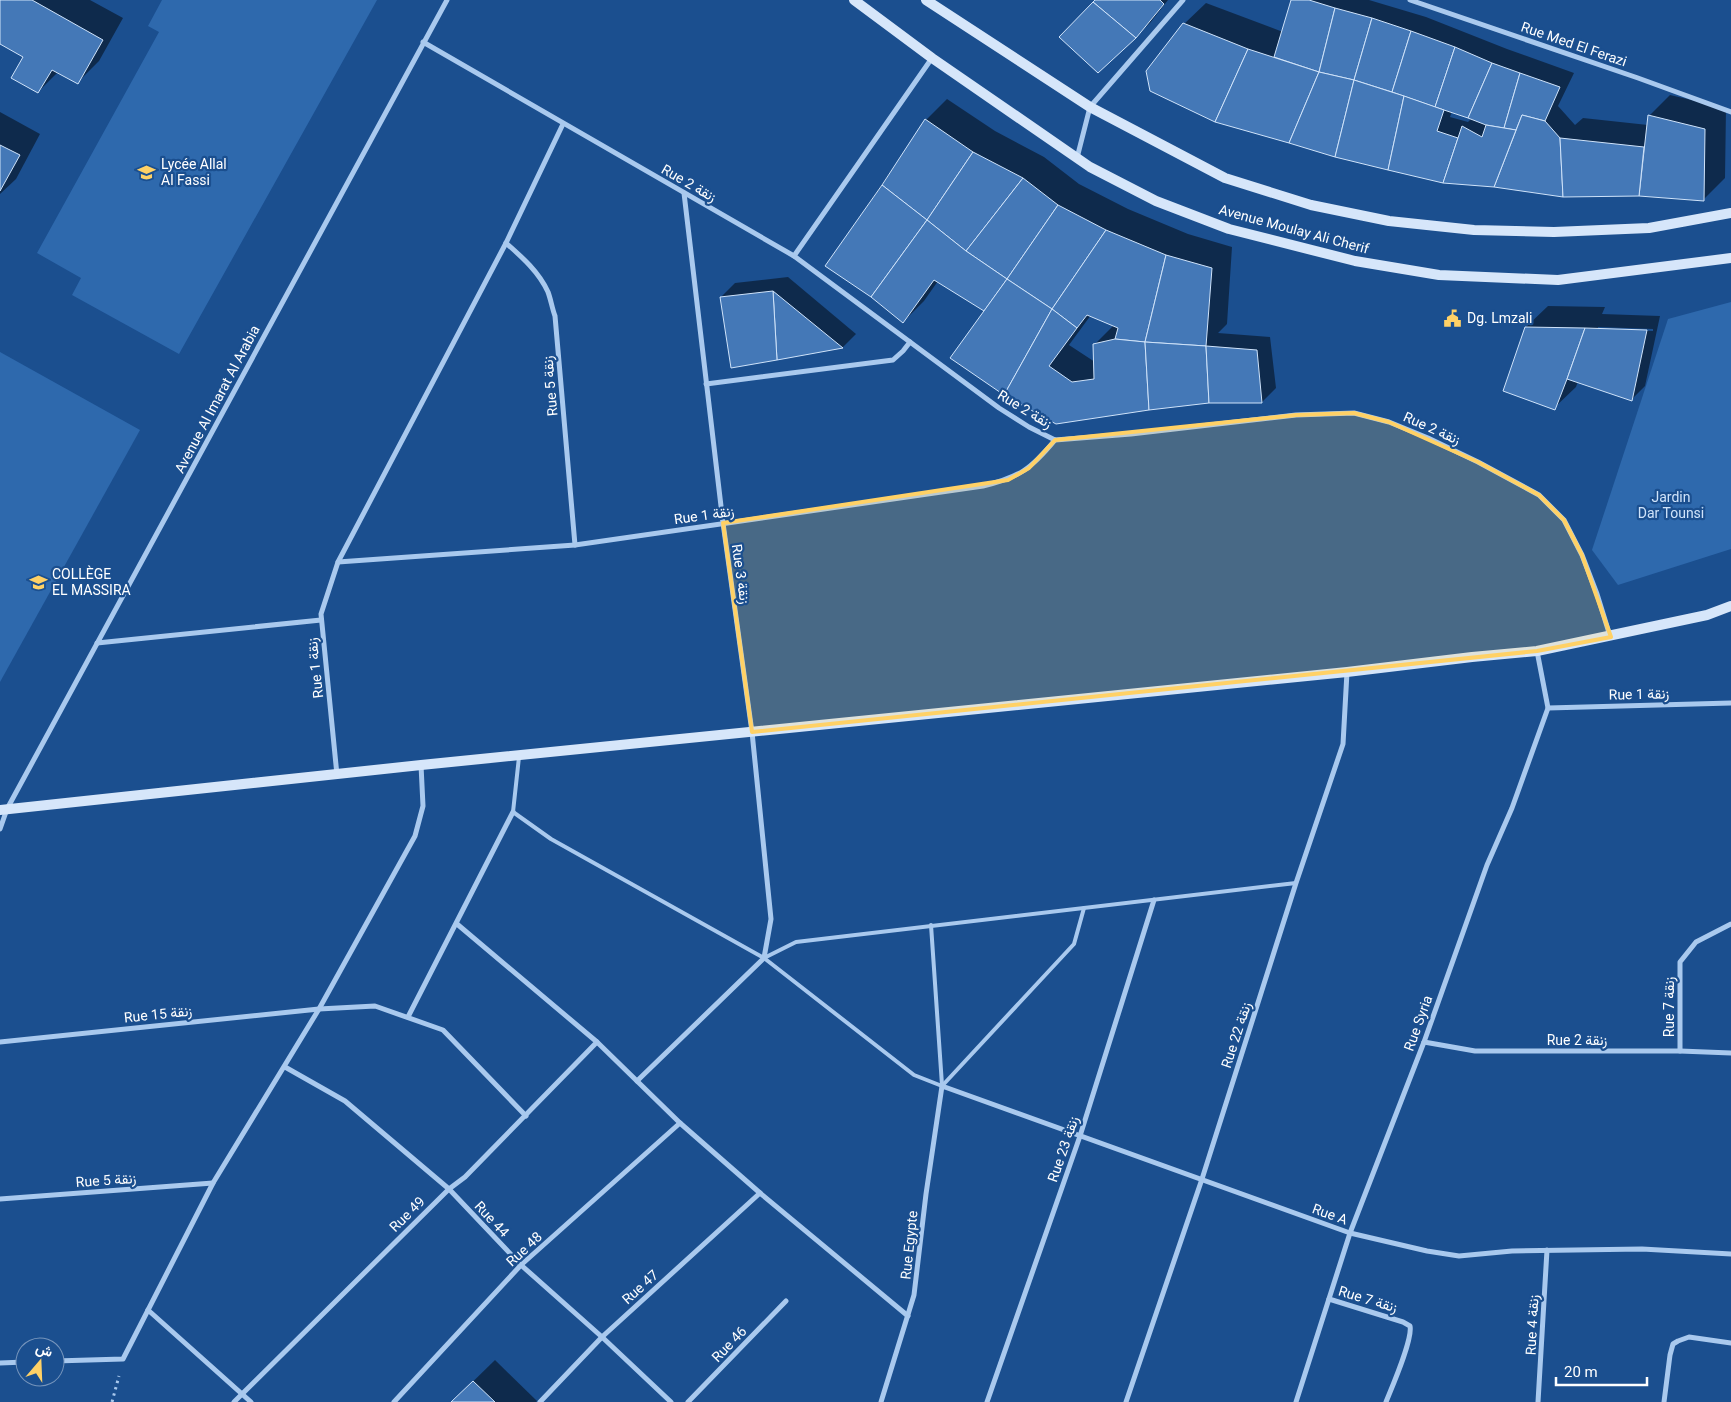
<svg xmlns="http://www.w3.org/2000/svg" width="1731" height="1402" viewBox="0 0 1731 1402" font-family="Roboto,Vazirmatn,sans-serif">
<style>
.green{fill:#2e69ad}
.shadow{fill:#0007;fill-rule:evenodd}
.building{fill:#4478b7;stroke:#cfe3fa}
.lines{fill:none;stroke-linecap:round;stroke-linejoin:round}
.path{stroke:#a9c9ee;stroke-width:3;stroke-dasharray:2.5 4;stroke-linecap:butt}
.lane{stroke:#a9c9ee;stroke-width:4}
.street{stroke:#a9c9ee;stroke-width:5}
.secondary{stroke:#d6e6fa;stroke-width:10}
.marked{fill:#ffd166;fill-opacity:0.2;stroke:#ffd166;stroke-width:4;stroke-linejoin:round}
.labels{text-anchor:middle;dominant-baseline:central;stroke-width:4.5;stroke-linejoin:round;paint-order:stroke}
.street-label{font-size:14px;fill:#fff;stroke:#1b4f8f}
.poi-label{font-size:14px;fill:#fff;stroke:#1b4f8f;text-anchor:start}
.park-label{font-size:14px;fill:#cfe3fa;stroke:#1b4f8f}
</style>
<rect width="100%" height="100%" fill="#1b4f8f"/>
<!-- green -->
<g class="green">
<path d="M 162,0 L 377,0 L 179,354 L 72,295 L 81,278 L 37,253 L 159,32 L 148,26 Z"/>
<path d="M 1731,302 L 1731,549 L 1618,585 L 1592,550 L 1668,319 Z"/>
<path d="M 0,352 L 140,430 L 0,682 Z"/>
</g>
<!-- shadow -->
<g class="shadow">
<path d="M 0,0 L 90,0 L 123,18 L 99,61 L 77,83 L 58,72 L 38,92 L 25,56 L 0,42 Z"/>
<path d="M 1098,0 L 1168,0 L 1150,23 L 1135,37 Z"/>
<path d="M 1293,0 L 1369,0 L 1426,17 L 1507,49 L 1574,73 L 1558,106 L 1575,125 L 1583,118 L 1648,125 L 1649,116 L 1670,95 L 1726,108 L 1725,178 L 1704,199 L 1639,195 L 1563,195 L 1443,181 L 1184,24 L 1206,3 L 1283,32 ZM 1452,111 L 1472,118 L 1468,122 L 1450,117 Z"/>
<path d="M 947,99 L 995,131 L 1044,157 L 1079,184 L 1128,209 L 1188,234 L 1232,247 L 1227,324 L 1218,333 L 1270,337 L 1276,388 L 1262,402 L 1209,402 L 1056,422 L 986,311 L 938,281 L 924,301 L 903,322 L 872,296 L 826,266 L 926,120 ZM 1091,315 L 1114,325 L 1095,344 L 1095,362 L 1069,345 Z"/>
<path d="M 0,112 L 40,134 L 16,179 L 0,194 Z"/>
<path d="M 788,277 L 856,334 L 843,347 L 776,358 L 721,297 L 735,283 Z"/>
<path d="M 1548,306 L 1605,307 L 1602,314 L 1660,316 L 1645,386 L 1631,400 L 1578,381 L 1576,387 L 1554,408 L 1526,327 ZM 1598,327 L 1653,329 L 1653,331 L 1598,329 Z"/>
<path d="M 495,1360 L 537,1401 L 536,1402 L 452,1402 Z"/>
</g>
<!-- building -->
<g class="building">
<path d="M 0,0 L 32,0 L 103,40 L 78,84 L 52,70 L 38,93 L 11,78 L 23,57 L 0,44 Z"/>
<path d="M 1095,0 L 1160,0 L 1164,4 L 1136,38 L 1093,2 Z"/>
<path d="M 1291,0 L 1309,0 L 1335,8 L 1319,72 L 1274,57 Z"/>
<path d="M 1093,2 L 1136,38 L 1098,73 L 1059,37 Z"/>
<path d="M 1335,8 L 1372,18 L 1354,80 L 1319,72 Z"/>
<path d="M 1372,18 L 1411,31 L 1392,92 L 1354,80 Z"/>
<path d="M 1183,23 L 1248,49 L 1215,122 L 1150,91 L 1146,71 Z"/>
<path d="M 1411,31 L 1455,47 L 1435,107 L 1392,92 Z"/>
<path d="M 1455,47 L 1492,63 L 1468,118 L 1435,107 Z"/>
<path d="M 1248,49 L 1319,72 L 1289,143 L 1215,122 Z"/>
<path d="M 1492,63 L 1520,73 L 1504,128 L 1486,125 L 1468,118 Z"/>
<path d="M 1319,72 L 1354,80 L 1335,157 L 1289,143 Z"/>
<path d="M 1520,73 L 1560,87 L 1545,121 L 1522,115 L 1516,130 L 1504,128 Z"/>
<path d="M 1354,80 L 1404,96 L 1388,170 L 1335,157 Z"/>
<path d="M 1404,96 L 1444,110 L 1437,131 L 1458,138 L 1443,183 L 1388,170 Z"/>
<path d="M 1522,115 L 1545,121 L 1560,138 L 1563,197 L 1494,187 Z"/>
<path d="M 1648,115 L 1705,129 L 1704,201 L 1639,196 Z"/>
<path d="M 925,119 L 973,152 L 927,220 L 882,185 Z"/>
<path d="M 1486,125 L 1516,130 L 1494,187 L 1443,183 L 1462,126 L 1482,137 Z"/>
<path d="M 1560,138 L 1644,147 L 1639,196 L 1563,197 Z"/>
<path d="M 0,145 L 20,155 L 0,191 Z"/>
<path d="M 973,152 L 1023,178 L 966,251 L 927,220 Z"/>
<path d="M 1023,178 L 1058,205 L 1007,279 L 966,251 Z"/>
<path d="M 882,185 L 927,220 L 871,297 L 825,266 Z"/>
<path d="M 1058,205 L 1106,230 L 1052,309 L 1007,279 Z"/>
<path d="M 927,220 L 966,251 L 1007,279 L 984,311 L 934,280 L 903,323 L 871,297 Z"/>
<path d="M 1106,230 L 1166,255 L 1145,342 L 1115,339 L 1118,328 L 1087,315 L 1077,328 L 1052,309 Z"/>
<path d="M 1166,255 L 1212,268 L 1206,346 L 1145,342 Z"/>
<path d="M 1007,279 L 1052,309 L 1004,395 L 950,358 Z"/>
<path d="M 773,291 L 843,348 L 777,360 Z"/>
<path d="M 773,291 L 777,360 L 731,368 L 720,297 Z"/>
<path d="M 1052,309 L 1077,328 L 1049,366 L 1072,382 L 1094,379 L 1093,344 L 1115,339 L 1145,342 L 1149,410 L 1056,424 L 1004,395 Z"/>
<path d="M 1525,327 L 1585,328 L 1567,379 L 1555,410 L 1503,391 Z"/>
<path d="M 1585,328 L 1647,330 L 1632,401 L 1567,379 Z"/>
<path d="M 1145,342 L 1206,346 L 1209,403 L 1149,410 Z"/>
<path d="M 1206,346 L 1257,350 L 1262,403 L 1209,403 Z"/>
<path d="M 473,1381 L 495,1402 L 451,1402 Z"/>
</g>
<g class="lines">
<!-- path -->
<path class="path" d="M 112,1402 L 119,1376"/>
<!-- lane -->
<g class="lane">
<path d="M 519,757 L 513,812 L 551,839 L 764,958 L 914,1075 L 942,1086"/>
<path d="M 931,925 L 942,1085"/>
<path d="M 764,958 L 796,942 L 1296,883"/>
<path d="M 942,1086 L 1074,944 L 1084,908"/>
</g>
<!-- street -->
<g class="street">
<path d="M 1410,0 L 1638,78 L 1731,112"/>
<path d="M 423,42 L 794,256 L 999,408 L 1029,427 L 1055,440 L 1131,434 L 1296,415 L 1354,413 L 1389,422 L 1428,438 L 1478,462 L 1539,495 L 1564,520 L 1582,555 L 1597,594 L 1610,636"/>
<path d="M 1077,158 L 1090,107 L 1183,0"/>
<path d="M 506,243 C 522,257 539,272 548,292 C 551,300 552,308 555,316 L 575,545"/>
<path d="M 794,256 L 932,58"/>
<path d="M 706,384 L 893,360 L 903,351 L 910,342"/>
<path d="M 338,562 L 575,545 L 983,486 C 1020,477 1031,469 1055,440"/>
<path d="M 97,643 L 321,620"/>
<path d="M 1548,708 L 1731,703"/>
<path d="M 337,775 L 321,614 L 338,562 L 506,243 L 563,124"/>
<path d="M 0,829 L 7,809 L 447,0"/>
<path d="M 457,924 L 597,1042 L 680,1123 L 760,1193 L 908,1316"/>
<path d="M 408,1017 L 513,812"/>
<path d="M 0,1042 L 319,1009 L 375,1006 L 443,1030 L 526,1116"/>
<path d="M 1424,1042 L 1475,1051 L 1680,1051 L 1731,1053"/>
<path d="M 1680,1051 L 1680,962 L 1696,942 L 1731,924"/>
<path d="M 285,1067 L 345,1101 L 449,1189 L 521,1265 L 602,1337 L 671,1402"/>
<path d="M 637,1081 L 764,958 L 771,919 L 752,732 L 723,523 L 684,193"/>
<path d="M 0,1199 L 213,1183"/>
<path d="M 1329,1299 L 1403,1322 L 1410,1326 C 1413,1339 1392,1387 1386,1402"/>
<path d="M 148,1310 L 251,1402"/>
<path d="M 55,1361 L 123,1359 L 213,1183 L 319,1009 L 415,836 L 423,806 L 421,765"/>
<path d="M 0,1363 L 25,1362"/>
<path d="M 234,1402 L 449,1189 L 465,1177 L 597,1042"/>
<path d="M 394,1402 L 521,1265 L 680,1123"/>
<path d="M 540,1402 L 602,1337 L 760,1193"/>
<path d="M 688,1402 L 786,1301"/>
<path d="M 881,1402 L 914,1295 L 926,1194 L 942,1086 L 1350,1233 L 1427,1251 L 1459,1256 L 1512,1251 L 1642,1249 L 1731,1254"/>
<path d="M 987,1402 L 1080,1136 L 1154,900"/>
<path d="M 1126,1402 L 1202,1179 L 1296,883 L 1343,744 L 1347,672"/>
<path d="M 1296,1402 L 1350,1233 L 1424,1042 L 1487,865 L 1512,808 L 1548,708 L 1537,651"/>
<path d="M 1538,1402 L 1547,1250"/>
<path d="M 1664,1402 L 1670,1355 L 1673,1344 L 1678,1341 L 1689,1337 L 1731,1343"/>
</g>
<!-- secondary -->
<g class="secondary">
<path d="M 854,0 L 932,58 L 1090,167 L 1156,201 L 1229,229 L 1355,261 L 1439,275 L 1558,280 L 1731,258"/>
<path d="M 926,0 L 1090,107 L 1225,178 L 1311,205 L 1389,221 L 1474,230 L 1554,232 L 1649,228 L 1731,213"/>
<path d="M 0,810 L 421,765 L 1347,672 L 1472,657 L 1537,651 L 1707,615 L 1731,606"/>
</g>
</g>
<!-- marked area -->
<path class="marked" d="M 1354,413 L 1389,422 L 1478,462 L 1539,495 L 1564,520 L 1582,555 L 1611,637 L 1537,651 L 752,732 L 723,523 L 1008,480 L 1029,468 L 1055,440 L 1296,415 Z"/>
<!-- icons -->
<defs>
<symbol id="school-bare" viewBox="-9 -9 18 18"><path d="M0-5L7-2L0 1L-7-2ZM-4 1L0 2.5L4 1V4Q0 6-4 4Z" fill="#ffd166" stroke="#1b4f8f" stroke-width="2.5" paint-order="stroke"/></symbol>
<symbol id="civic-bare" viewBox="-9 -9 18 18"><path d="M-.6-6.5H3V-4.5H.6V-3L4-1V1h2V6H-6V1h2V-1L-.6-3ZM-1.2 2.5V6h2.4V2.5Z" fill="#ffd166" stroke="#1b4f8f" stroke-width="2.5" paint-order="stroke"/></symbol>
</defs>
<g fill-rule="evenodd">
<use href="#school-bare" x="134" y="160" width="25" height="25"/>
<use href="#civic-bare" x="1440" y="306" width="25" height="25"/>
<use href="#school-bare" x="26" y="570" width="25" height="25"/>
</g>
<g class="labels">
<!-- street labels -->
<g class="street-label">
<text transform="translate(1574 44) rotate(19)">Rue Med El Ferazi</text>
<text transform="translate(689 183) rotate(30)">Rue 2 زنقة</text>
<text transform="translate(1294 229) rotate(15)">Avenue Moulay Ali Cherif</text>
<text transform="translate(550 386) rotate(-95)">Rue 5 زنقة</text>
<text transform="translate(217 399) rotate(-62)">Avenue Al Imarat Al Arabia</text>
<text transform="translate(1025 409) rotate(31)">Rue 2 زنقة</text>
<text transform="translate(1432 428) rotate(24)">Rue 2 زنقة</text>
<text transform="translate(704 515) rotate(-8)">Rue 1 زنقة</text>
<text transform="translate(741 574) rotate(82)">Rue 3 زنقة</text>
<text transform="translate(315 668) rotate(-96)">Rue 1 زنقة</text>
<text transform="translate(1639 694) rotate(-1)">Rue 1 زنقة</text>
<text transform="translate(1669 1007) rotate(-90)">Rue 7 زنقة</text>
<text transform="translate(158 1014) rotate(-6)">Rue 15 زنقة</text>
<text transform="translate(1418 1023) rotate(-70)">Rue Syria</text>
<text transform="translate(1236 1035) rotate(-72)">Rue 22 زنقة</text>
<text x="1577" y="1040">Rue 2 زنقة</text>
<text transform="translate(1063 1149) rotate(-71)">Rue 23 زنقة</text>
<text transform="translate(106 1180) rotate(-4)">Rue 5 زنقة</text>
<text transform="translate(407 1214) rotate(-45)">Rue 49</text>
<text transform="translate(1330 1214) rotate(20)">Rue A</text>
<text transform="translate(492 1219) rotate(47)">Rue 44</text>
<text transform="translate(909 1245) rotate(-84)">Rue Egypte</text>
<text transform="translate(524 1249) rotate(-43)">Rue 48</text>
<text transform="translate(640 1287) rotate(-42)">Rue 47</text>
<text transform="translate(1368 1299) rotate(17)">Rue 7 زنقة</text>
<text transform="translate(1532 1325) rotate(-87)">Rue 4 زنقة</text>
<text transform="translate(729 1344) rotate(-46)">Rue 46</text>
</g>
<!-- poi labels -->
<g class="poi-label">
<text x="161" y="164">Lycée Allal<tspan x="161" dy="16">Al Fassi</tspan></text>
<text x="1467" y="318">Dg. Lmzali</text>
<text x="52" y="574">COLLÈGE<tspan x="52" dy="16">EL MASSIRA</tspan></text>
</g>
<!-- park labels -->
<g class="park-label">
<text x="1671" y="497">Jardin<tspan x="1671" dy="16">Dar Tounsi</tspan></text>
</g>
</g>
<!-- north arrow -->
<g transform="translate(40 1362) rotate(19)"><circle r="24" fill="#1b4f8f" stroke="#7695bc"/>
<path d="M0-4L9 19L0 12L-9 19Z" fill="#ffd166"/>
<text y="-8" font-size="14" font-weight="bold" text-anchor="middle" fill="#ffffff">ش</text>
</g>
<!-- scale -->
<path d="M1556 1377v8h91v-8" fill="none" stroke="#ffffff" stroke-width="2.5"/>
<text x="1564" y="1377" font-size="15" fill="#ffffff" stroke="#1b4f8f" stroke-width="4" paint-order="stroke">20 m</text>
</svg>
